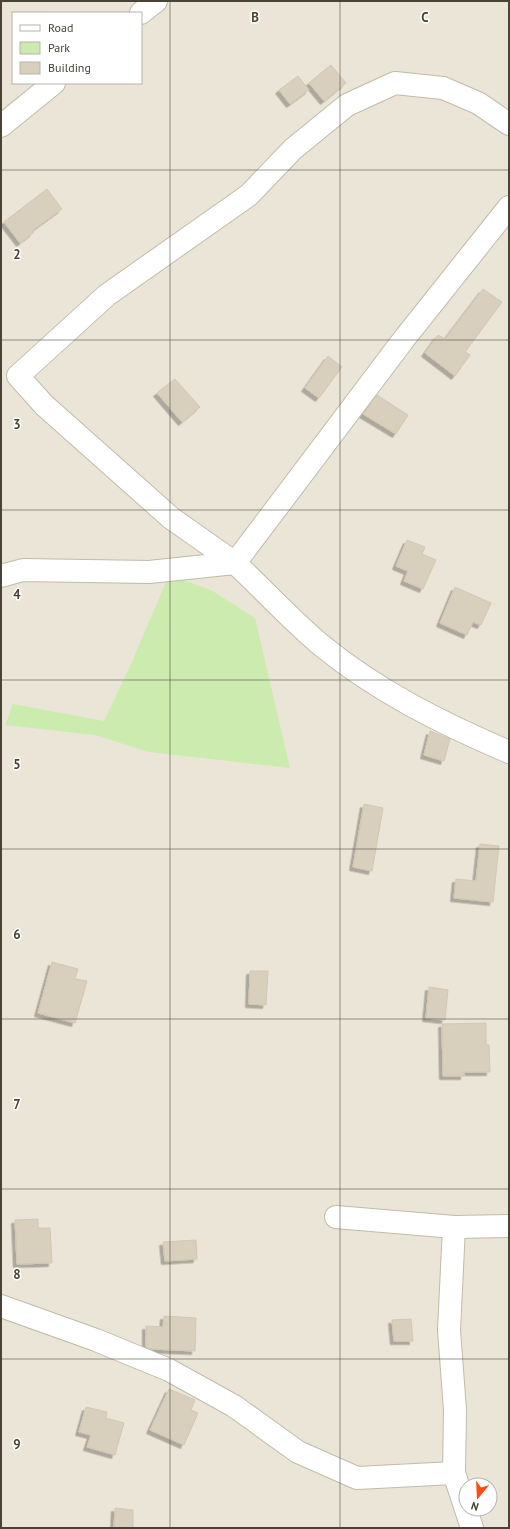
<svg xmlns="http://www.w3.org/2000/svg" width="510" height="1529" viewBox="0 0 510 1529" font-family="'PT Sans',sans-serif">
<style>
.residential{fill:#eae5d6;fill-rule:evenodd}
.green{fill:#ccecaf}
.building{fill:#d8cfbd;stroke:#d3c8b0;filter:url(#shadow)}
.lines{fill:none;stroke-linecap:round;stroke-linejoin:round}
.street-casing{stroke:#c2bbaa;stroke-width:24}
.street{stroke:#fff;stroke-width:22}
.grid{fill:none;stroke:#494336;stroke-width:1;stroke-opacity:0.55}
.grid-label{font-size:13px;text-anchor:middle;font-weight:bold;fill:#494336;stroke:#fff;stroke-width:3;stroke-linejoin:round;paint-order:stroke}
</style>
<defs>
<filter id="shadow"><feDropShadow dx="-3.5" dy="3.5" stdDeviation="0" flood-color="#0004"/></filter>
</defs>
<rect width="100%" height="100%" fill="#f5f2e9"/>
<!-- residential -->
<path class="residential" d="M 1,1 L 509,1 L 509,1528 L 1,1528 ZM 13,13 L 141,13 L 141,83 L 13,83 ZM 466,1485 L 490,1485 L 490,1509 L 466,1509 Z"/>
<!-- green -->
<path class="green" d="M 169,575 L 211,590 L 255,618 L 290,768 L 149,752 L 95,735 L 5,725 L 13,704 L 104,721 L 131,664 Z"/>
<!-- building -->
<g class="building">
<path d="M 331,65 L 346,83 L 324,101 L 309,83 Z"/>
<path d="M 298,76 L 309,90 L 290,104 L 279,90 Z"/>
<path d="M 47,189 L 62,209 L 33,230 L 34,232 L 20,243 L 4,222 Z"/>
<path d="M 483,289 L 502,302 L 465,352 L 470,355 L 455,376 L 425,353 L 438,335 L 445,339 Z"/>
<path d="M 328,356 L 342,367 L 319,398 L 305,388 Z"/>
<path d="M 175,379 L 200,407 L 182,422 L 157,393 Z"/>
<path d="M 377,395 L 408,415 L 396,434 L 363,414 Z"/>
<path d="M 407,540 L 425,547 L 422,554 L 436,560 L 423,589 L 404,581 L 408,571 L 396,566 Z"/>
<path d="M 455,587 L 491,603 L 481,625 L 473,622 L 467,635 L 440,623 Z"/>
<path d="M 430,731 L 450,739 L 444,761 L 424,755 Z"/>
<path d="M 364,804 L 383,808 L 372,871 L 353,867 Z"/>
<path d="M 480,844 L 499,846 L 493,902 L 454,898 L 456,879 L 476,881 Z"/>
<path d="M 52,962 L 78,969 L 75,979 L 87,981 L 75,1023 L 38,1013 Z"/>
<path d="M 250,971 L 268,971 L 266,1005 L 249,1004 Z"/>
<path d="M 429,987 L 448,990 L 445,1020 L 426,1018 Z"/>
<path d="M 486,1023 L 486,1045 L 489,1045 L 490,1072 L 464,1072 L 464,1076 L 443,1076 L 442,1024 Z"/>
<path d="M 38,1219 L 38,1228 L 50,1228 L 52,1263 L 17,1264 L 15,1220 Z"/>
<path d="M 196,1240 L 197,1259 L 165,1261 L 163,1242 Z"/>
<path d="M 164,1316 L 196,1318 L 195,1351 L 151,1349 L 146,1347 L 146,1326 L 163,1327 Z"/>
<path d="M 411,1319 L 413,1341 L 394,1341 L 392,1320 Z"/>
<path d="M 169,1389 L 195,1400 L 191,1410 L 198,1413 L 184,1445 L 150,1430 Z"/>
<path d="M 86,1407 L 107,1412 L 106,1418 L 124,1423 L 115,1455 L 87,1447 L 91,1435 L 79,1432 Z"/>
<path d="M 115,1508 L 133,1510 L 133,1528 L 114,1528 Z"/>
</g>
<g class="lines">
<defs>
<g id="street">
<path d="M 141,13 L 156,1"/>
<path d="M 509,124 L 478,103 L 443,88 L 395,83 L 347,105 L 293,149 L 249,195 L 107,295 L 18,376 L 44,405 L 171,518 L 235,563 L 404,339 L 509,207"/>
<path d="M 1,126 L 54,83"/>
<path d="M 1,576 L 23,570 L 149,572 L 235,563 C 264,590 291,620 321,645 C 377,691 443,724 509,752"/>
<path d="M 336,1217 L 454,1227 L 509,1226"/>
<path d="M 454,1227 L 449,1330 L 455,1410 L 454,1473 L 472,1528"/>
<path d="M 1,1306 L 96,1340 L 169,1370 L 234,1406 L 298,1452 L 357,1478 L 454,1473"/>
</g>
</defs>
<!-- street casing -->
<use href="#street" class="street-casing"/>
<!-- street -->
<use href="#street" class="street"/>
</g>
<!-- grid -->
<path class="grid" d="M 170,1 L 170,1528M 340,1 L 340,1528M 1,170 L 509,170M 1,340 L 509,340M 1,510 L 509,510M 1,680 L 509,680M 1,849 L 509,849M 1,1019 L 509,1019M 1,1189 L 509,1189M 1,1359 L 509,1359"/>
<g class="grid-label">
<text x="255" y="22">B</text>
<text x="425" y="22">C</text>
<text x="17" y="259">2</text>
<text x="17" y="429">3</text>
<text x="17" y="599">4</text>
<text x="17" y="769">5</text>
<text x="17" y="939">6</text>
<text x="17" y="1109">7</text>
<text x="17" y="1279">8</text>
<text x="17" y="1449">9</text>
</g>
<!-- border -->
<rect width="510" height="1529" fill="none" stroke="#494336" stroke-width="4"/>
<!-- legend -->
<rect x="12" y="12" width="130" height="72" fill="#ffffff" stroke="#b6b4af"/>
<rect x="20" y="25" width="20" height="6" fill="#ffffff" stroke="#b6b4af"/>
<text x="48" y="32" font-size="12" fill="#494336">Road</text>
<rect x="20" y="42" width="20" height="12" fill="#ccecaf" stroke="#b6b4af"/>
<text x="48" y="52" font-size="12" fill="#494336">Park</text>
<rect x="20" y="62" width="20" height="12" fill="#d8cfbd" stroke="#b6b4af"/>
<text x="48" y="72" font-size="12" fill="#494336">Building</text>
<!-- north arrow -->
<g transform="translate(478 1497) rotate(198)"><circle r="19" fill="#ffffff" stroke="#b6b4af"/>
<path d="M0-3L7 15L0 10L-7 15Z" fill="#ff4b16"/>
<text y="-6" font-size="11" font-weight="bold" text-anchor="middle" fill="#494336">N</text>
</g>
</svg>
